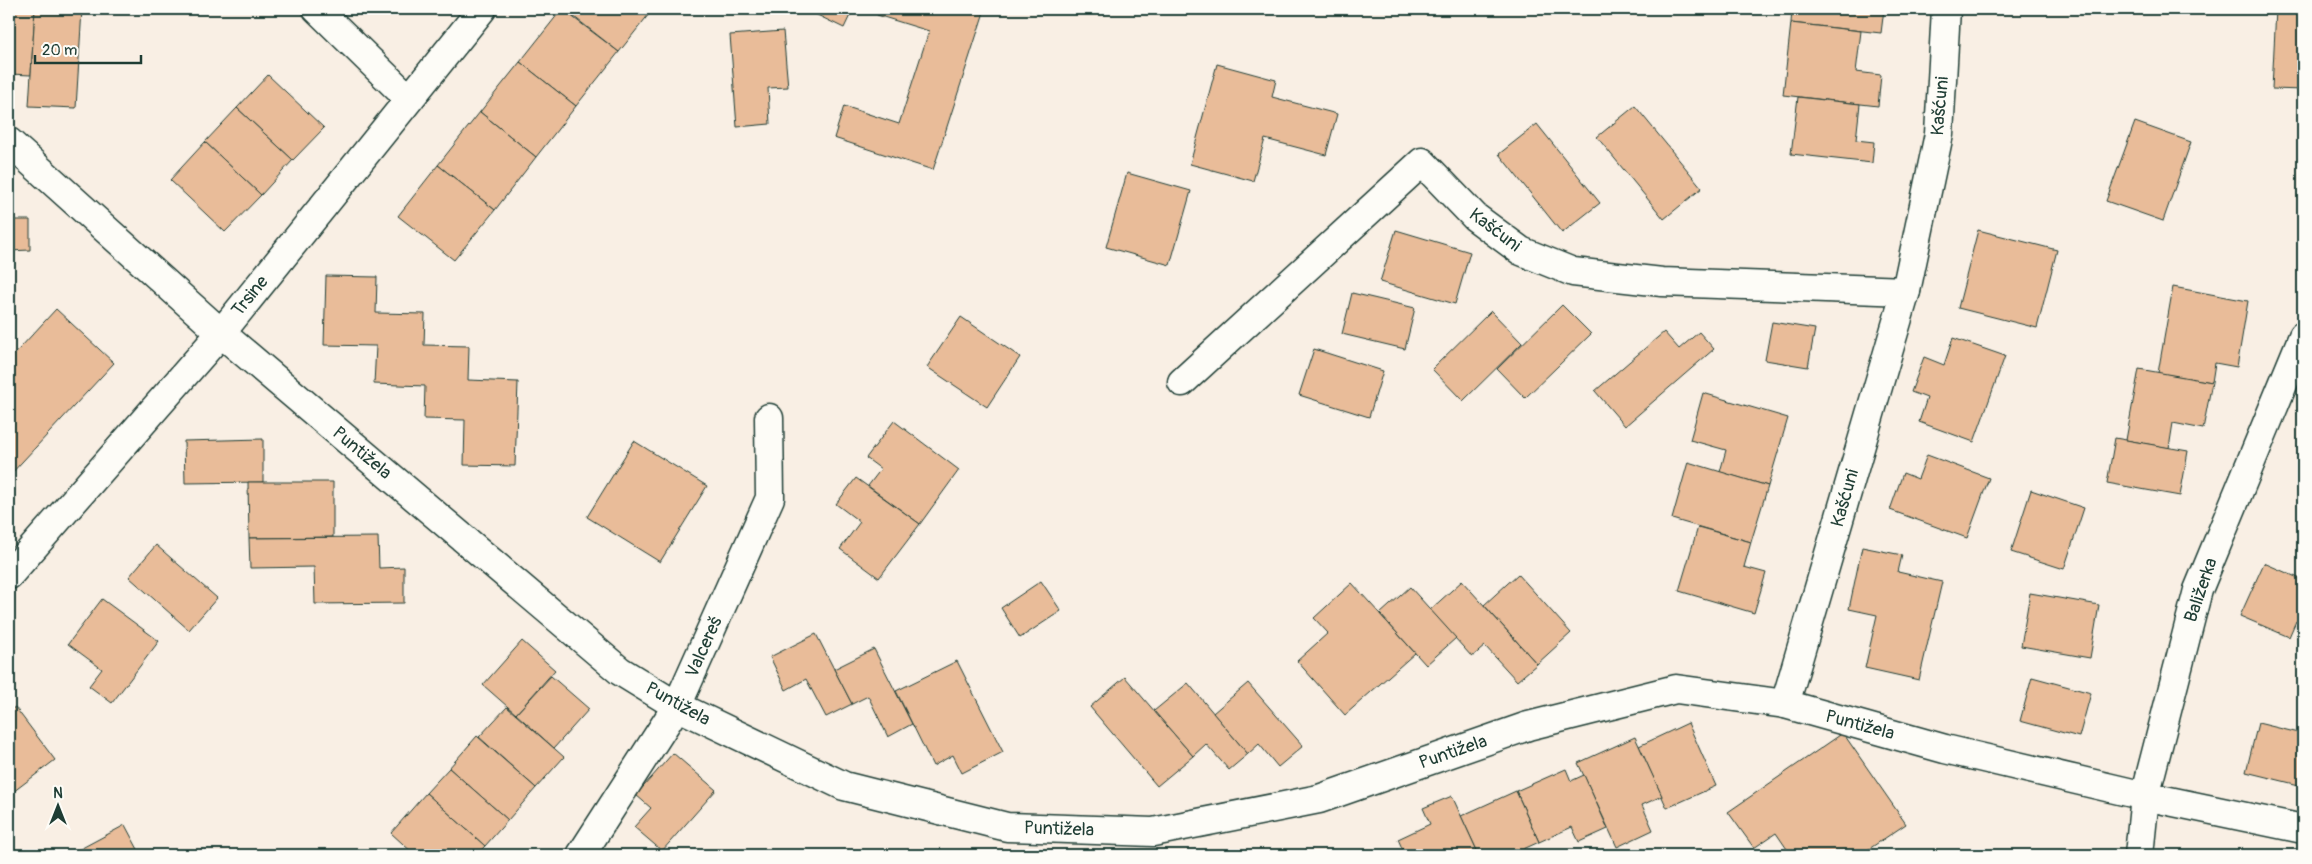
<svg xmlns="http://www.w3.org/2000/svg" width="2312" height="864" viewBox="0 0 2312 864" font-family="Pangolin,sans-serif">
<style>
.building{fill:#e9bc99;stroke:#1f3d34}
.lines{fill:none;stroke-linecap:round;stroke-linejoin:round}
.street-casing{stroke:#1f3d34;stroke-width:31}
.street{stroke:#fdfcf7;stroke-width:28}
.labels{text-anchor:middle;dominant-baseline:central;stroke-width:4;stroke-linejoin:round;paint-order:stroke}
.street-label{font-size:18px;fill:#1f3d34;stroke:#fdfcf7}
</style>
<rect width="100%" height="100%" fill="#f9efe4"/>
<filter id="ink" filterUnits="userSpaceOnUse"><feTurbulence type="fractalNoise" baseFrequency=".02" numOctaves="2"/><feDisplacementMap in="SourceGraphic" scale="10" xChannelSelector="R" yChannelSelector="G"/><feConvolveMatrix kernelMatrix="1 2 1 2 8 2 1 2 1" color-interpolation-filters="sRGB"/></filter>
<g filter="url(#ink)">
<!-- building -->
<g class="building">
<path d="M 9,9 L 35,9 L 31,75 L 9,74 Z"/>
<path d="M 35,9 L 82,9 L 76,108 L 29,106 Z"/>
<path d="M 562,9 L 619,52 L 576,106 L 520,62 Z"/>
<path d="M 564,9 L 653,9 L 619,52 Z"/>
<path d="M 811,9 L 853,9 L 844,28 L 809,11 Z"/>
<path d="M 879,9 L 985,9 L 933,170 L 834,138 L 844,106 L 899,124 L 929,31 L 877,15 Z"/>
<path d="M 1792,9 L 1884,9 L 1881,33 L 1791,23 Z"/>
<path d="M 2276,9 L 2303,9 L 2303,90 L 2272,89 Z"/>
<path d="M 1791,23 L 1861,31 L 1856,72 L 1881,75 L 1878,106 L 1783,95 Z"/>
<path d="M 783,31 L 788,87 L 768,88 L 770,124 L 737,127 L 730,35 Z"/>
<path d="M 520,62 L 576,106 L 536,157 L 480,112 Z"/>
<path d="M 1217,64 L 1276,80 L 1272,97 L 1337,114 L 1326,155 L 1265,139 L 1253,181 L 1190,164 Z"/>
<path d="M 268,75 L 324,128 L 293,160 L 237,108 Z"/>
<path d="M 1798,97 L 1860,104 L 1856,140 L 1874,142 L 1872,163 L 1791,154 Z"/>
<path d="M 1635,106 L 1702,188 L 1664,219 L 1597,137 Z"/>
<path d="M 237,108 L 293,160 L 261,195 L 205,142 Z"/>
<path d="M 480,112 L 536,157 L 495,210 L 438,165 Z"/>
<path d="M 2135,122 L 2191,142 L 2163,221 L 2106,201 Z"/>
<path d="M 1537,124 L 1600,203 L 1562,233 L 1499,154 Z"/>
<path d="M 205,142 L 261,195 L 225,232 L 170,180 Z"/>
<path d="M 438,165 L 495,210 L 454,260 L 398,216 Z"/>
<path d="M 1127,173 L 1191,191 L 1170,265 L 1106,247 Z"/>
<path d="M 9,220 L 30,220 L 30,250 L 9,251 Z"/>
<path d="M 1396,230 L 1470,252 L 1455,304 L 1380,282 Z"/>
<path d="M 1978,230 L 2057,250 L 2037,328 L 1958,308 Z"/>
<path d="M 326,276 L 377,277 L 376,313 L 425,314 L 424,345 L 469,346 L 468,380 L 518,382 L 515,466 L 464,465 L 465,420 L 424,419 L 425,386 L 374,384 L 376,346 L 324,345 Z"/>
<path d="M 2173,287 L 2248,301 L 2237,367 L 2215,363 L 2212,382 L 2158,373 Z"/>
<path d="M 1352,293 L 1415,308 L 1405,349 L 1342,334 Z"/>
<path d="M 1562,305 L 1591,334 L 1525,398 L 1497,369 Z"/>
<path d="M 56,309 L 114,363 L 9,476 L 9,360 Z"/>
<path d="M 1491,311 L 1522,343 L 1463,401 L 1432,369 Z"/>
<path d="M 961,317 L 1020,357 L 987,407 L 927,367 Z"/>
<path d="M 1772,322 L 1815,329 L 1808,367 L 1765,360 Z"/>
<path d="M 1664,332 L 1679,349 L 1699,332 L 1714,349 L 1625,426 L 1595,391 Z"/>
<path d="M 1953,338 L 2005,356 L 1974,442 L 1919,422 L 1927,398 L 1911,392 L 1924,357 L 1944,365 Z"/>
<path d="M 1314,349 L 1383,371 L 1369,417 L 1299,395 Z"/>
<path d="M 2139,369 L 2212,382 L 2203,429 L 2173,423 L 2169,448 L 2126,440 Z"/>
<path d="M 1703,393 L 1788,418 L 1768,486 L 1720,472 L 1726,450 L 1690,440 Z"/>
<path d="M 894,421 L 959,470 L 920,524 L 868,486 L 881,469 L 866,458 Z"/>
<path d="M 2115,438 L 2188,451 L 2180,496 L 2107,483 Z"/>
<path d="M 263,439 L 263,482 L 185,483 L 184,441 Z"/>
<path d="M 634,441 L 707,486 L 660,562 L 587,517 Z"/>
<path d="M 1927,455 L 1989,478 L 1967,538 L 1890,510 L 1903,473 L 1918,479 Z"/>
<path d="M 1688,462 L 1768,486 L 1751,542 L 1672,519 Z"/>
<path d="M 856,478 L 920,524 L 879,578 L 840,549 L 860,522 L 836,504 Z"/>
<path d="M 248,482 L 333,482 L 333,537 L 249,538 Z"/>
<path d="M 2031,490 L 2084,508 L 2064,569 L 2011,552 Z"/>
<path d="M 1698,527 L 1751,542 L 1744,567 L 1766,573 L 1754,613 L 1679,591 Z"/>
<path d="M 378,537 L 379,568 L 404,567 L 404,603 L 315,604 L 314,567 L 250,568 L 249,538 Z"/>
<path d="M 156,545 L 217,598 L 189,630 L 129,577 Z"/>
<path d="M 1862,547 L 1902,555 L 1898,572 L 1942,582 L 1919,680 L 1865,668 L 1877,615 L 1849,609 Z"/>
<path d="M 2264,563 L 2303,580 L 2303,625 L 2296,621 L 2289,637 L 2240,616 Z"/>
<path d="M 1518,574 L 1571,633 L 1537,664 L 1484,605 Z"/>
<path d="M 1041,581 L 1061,611 L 1020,638 L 1001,608 Z"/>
<path d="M 1462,581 L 1537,664 L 1517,681 L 1485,646 L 1472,657 L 1430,610 Z"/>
<path d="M 1352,583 L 1415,653 L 1345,715 L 1297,661 L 1328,633 L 1314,618 Z"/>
<path d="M 1410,587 L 1456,638 L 1426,665 L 1380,614 Z"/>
<path d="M 2030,593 L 2099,605 L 2090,658 L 2021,646 Z"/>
<path d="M 102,599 L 159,641 L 112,703 L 89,686 L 102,669 L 68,644 Z"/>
<path d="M 816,634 L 852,704 L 826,717 L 806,679 L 786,690 L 770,657 Z"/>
<path d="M 522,641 L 555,670 L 516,714 L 483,685 Z"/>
<path d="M 874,649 L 912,724 L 888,737 L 868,696 L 852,704 L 834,669 Z"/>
<path d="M 957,661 L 1003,752 L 962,773 L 953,755 L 933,766 L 896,691 Z"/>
<path d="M 551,676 L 589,709 L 554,748 L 516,714 Z"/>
<path d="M 1125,677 L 1193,756 L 1157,786 L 1090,707 Z"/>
<path d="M 2032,677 L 2091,693 L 2079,737 L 2020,721 Z"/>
<path d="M 1188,683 L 1248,754 L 1229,770 L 1206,744 L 1193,756 L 1154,711 Z"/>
<path d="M 1248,683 L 1303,746 L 1278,767 L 1259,744 L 1248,754 L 1213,713 Z"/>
<path d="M 15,707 L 55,760 L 9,795 L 9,711 Z"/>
<path d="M 507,707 L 564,757 L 536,788 L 479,737 Z"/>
<path d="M 1688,723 L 1716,786 L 1667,808 L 1639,746 Z"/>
<path d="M 2258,723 L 2303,734 L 2303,786 L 2246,772 Z"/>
<path d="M 1843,733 L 1906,824 L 1860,855 L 1791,855 L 1776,833 L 1754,848 L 1728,812 Z"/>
<path d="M 477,736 L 536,788 L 508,820 L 449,768 Z"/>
<path d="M 1635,737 L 1662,796 L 1642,805 L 1653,830 L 1617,847 L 1578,763 Z"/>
<path d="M 673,753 L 716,790 L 662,851 L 634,827 L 651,808 L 636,795 Z"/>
<path d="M 449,768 L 508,820 L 485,846 L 426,793 Z"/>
<path d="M 1566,769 L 1571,781 L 1584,775 L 1608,829 L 1579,842 L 1572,827 L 1539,842 L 1516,791 Z"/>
<path d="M 1516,791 L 1539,842 L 1517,852 L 1518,855 L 1479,855 L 1461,816 Z"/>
<path d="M 426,793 L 485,846 L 476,855 L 415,855 L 391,833 Z"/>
<path d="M 1452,796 L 1479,855 L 1405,855 L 1398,839 L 1430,824 L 1423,808 Z"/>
<path d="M 125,825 L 141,855 L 69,855 Z"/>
</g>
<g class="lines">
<defs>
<g id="street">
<path d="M 317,9 L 408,98"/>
<path d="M 9,142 L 221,333 L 620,671 L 677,706 L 844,786 L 1007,827 L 1153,832 L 1319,799 L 1528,726 L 1676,689 L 1785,704 L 1945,749 L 2145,796 L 2303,829"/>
<path d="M 1182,382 L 1422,162 L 1475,217 L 1521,251 L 1573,272 L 1662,282 L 1906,291"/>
<path d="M 9,575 L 221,333 L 482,9"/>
<path d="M 1785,704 L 1906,291 L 1939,134 L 1946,9"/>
<path d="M 581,855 L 677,706 L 770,498 L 769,418"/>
<path d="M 2139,855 L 2145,796 L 2198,590 L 2303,336"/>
</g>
</defs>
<!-- street casing -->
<use href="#street" class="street-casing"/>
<!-- street -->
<use href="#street" class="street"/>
</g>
</g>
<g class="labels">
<!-- street labels -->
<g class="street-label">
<text transform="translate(1940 106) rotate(-85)">Kašćuni</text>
<text transform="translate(1495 230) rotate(37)">Kašćuni</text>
<text transform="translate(250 296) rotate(-51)">Trsine</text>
<text transform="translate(362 453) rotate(40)">Puntižela</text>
<text transform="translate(1845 498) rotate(-74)">Kašćuni</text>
<text transform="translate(2201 590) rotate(-71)">Baližerka</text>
<text transform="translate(704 647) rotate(-66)">Valcereš</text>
<text transform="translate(678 704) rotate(29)">Puntižela</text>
<text transform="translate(1860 725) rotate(15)">Puntižela</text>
<text transform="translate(1453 752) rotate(-19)">Puntižela</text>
<text transform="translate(1059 829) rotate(2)">Puntižela</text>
</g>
</g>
<!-- margin -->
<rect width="2312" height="864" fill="none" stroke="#fdfcf7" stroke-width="30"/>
<rect x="15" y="15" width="2282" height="834" fill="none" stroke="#1f3d34" stroke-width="2" filter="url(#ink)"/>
<!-- north arrow -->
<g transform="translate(58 806)" stroke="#fdfcf7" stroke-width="4" paint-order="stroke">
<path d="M0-4L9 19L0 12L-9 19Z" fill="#1f3d34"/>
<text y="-8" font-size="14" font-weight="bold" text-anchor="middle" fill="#1f3d34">N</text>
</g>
<!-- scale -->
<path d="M35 55v8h106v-8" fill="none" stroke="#1f3d34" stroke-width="2.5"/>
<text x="42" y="55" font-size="15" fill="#1f3d34" stroke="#fdfcf7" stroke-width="4" paint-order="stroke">20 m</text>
</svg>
